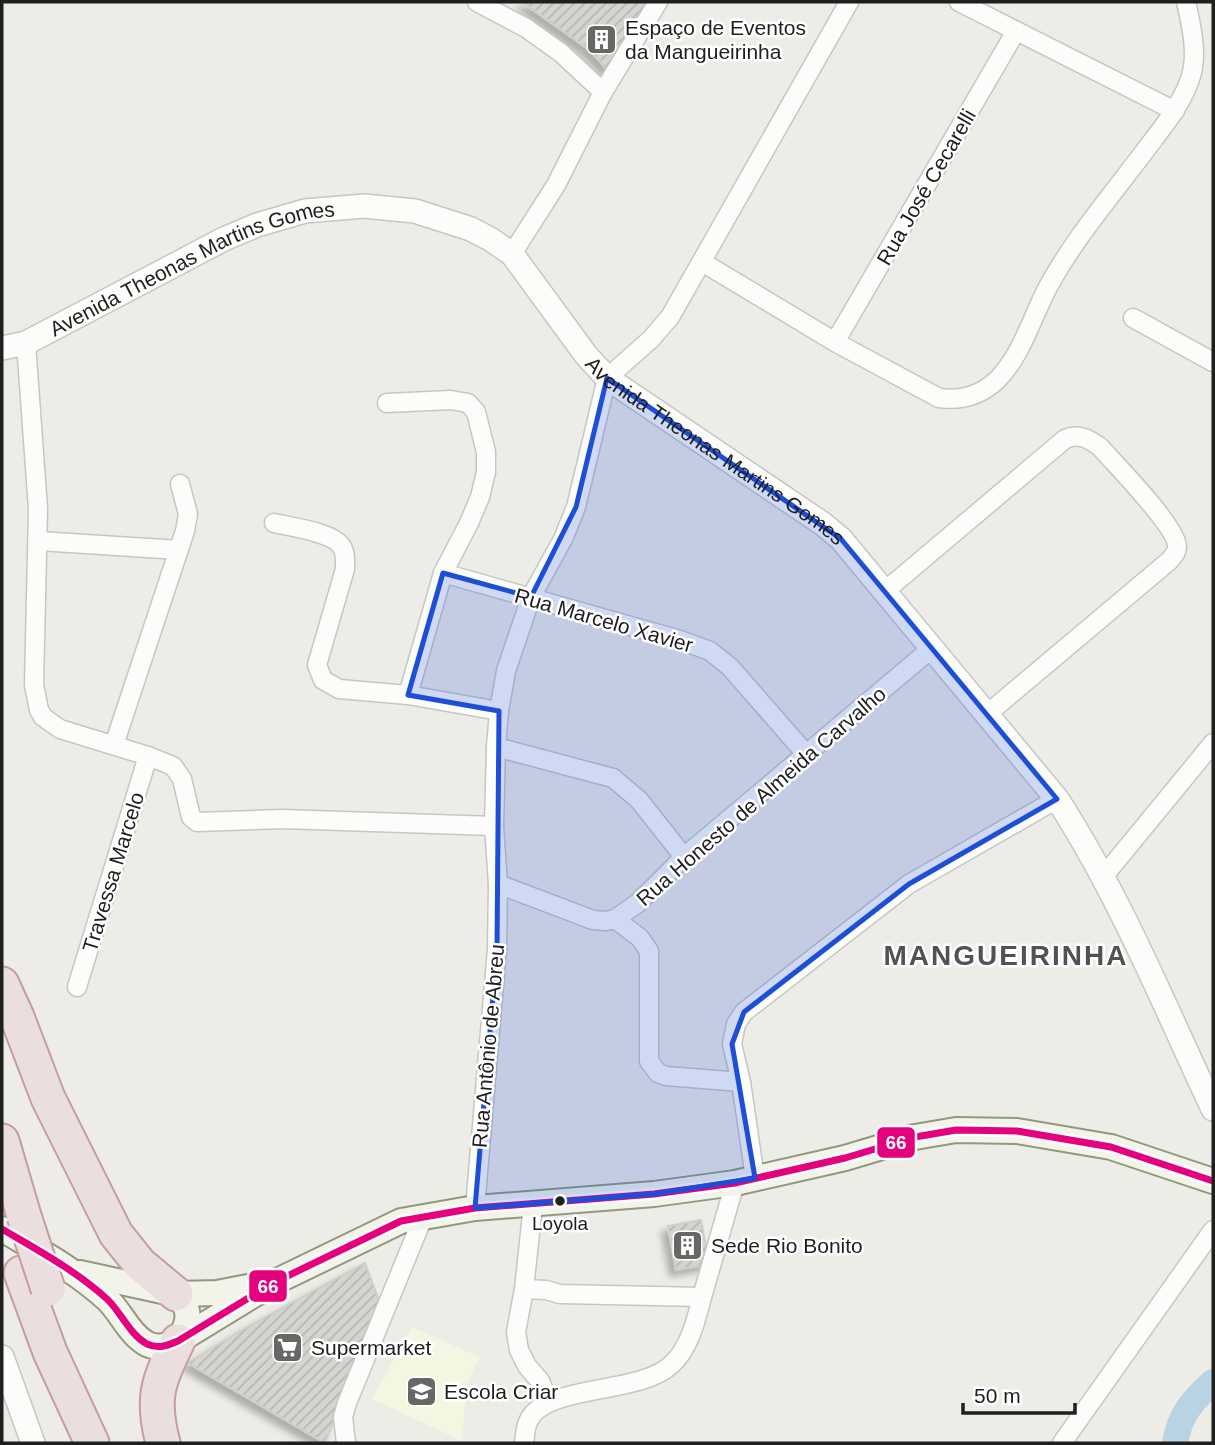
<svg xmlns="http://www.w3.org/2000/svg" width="1215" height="1445" viewBox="0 0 1215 1445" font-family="Arial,sans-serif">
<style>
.education{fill:#f4f6e2}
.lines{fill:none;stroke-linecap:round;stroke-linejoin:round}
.river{stroke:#b7d3e4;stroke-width:26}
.building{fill:url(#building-hatch);stroke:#d0cec8;stroke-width:2;filter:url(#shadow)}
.minor-casing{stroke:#c6c6c3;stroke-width:21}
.tertiary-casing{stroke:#c6c6c3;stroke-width:26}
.secondary-casing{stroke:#92987e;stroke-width:28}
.motorway-casing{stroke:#c59ca1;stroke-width:37}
.minor{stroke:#fcfcfb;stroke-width:18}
.tertiary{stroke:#fcfcfb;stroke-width:23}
.secondary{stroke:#f2f4ea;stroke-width:24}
.motorway{stroke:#ebdede;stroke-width:33}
.motorway-bridge-casing{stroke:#c59ca1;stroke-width:37;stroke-linecap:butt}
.motorway-bridge{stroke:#ebdede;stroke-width:33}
.bus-1-casing{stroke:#fff;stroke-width:12}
.bus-1{stroke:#e5007d;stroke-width:7}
.marked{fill:#1d4ed8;fill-opacity:0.2;stroke:#1d4ed8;stroke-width:5;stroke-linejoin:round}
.bus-dot{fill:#1f1f1f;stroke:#fff;stroke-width:2.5}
.labels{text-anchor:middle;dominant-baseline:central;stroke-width:5;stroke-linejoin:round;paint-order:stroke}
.bus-label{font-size:19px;fill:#1f1f1f;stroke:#fff}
.poi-label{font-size:21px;fill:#1f1f1f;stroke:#fff;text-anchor:start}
.street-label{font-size:21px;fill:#1f1f1f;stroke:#fff}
.district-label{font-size:28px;font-weight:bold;letter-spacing:2px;fill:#525252;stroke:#fff}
.line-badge{stroke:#fff;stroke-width:2.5}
.badge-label{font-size:19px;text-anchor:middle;font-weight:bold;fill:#fff}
</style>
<defs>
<pattern id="building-hatch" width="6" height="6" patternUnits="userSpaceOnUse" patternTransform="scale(1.75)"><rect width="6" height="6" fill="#d6d4cf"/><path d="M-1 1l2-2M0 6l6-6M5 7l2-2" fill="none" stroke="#b7b6b1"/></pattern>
<filter id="shadow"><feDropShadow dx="-6" dy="6" stdDeviation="3.5" flood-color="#0004"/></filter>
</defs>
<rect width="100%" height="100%" fill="#edece7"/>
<!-- education -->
<path class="education" d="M 412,1327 L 480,1357 L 467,1384 L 462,1441 L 372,1399 Z"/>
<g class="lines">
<!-- river -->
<path class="river" d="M 1175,1443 C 1180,1414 1192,1401 1213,1382"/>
</g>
<!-- building -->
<g class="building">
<path d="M 522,2 L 651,2 L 609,71 L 588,49 Z"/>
<path d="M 701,1220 L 709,1264 L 676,1270 L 668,1226 Z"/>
<path d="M 365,1263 L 380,1303 L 325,1443 L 188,1363 L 240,1331 Z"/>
</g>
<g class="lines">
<defs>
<g id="minor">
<path d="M 477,2 L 526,28 L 561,53 L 603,92 L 556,185 L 512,254"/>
<path d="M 959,2 L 1175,111"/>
<path d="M 603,92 L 658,2"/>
<path d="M 702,262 L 835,342 L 939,398 C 961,401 980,396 997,380 C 1022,355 1032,317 1048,287 C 1074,239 1111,196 1144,152 C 1162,128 1182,105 1191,76 C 1198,53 1191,24 1186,2"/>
<path d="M 1133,318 L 1213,362"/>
<path d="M 835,342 L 1016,31"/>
<path d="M 26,343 L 38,509 L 34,685 L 39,710 L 43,717 L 60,729 L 148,756 L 173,766 L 182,779 L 191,817 L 197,822 L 282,819 L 494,826"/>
<path d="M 387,403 L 451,400 L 468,403 L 476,412 L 486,452 L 486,472 L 480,497 L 469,523 L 443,573 L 408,695"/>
<path d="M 274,523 C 291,527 333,532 342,547 C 346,554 345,561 345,569 L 317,665 L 323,680 L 339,689 L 408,695 L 499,711"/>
<path d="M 39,541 L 179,550"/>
<path d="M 443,573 L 680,640 L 710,651 L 730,667 L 806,754"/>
<path d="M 885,591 L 1065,439 C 1079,433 1089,439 1100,447 C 1115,464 1178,528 1177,547 C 1177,553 1173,556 1169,561 L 986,715"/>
<path d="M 114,745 L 185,531 L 188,514 L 180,484"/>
<path d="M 496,747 L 613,778 L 639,800 L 684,857"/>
<path d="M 1103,877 L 1213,743"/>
<path d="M 498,884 L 593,920 L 606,921 L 615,919 L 638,903 L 684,857 L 931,649"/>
<path d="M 615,919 L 640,938 L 649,951 L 649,1061 L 658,1073 L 666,1076 L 741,1082"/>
<path d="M 77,987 L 148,756"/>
<path d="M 755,1178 L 741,1082 L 732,1044 L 736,1024 L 744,1012 L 909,884 L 1057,799"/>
<path d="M 533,1205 L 524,1289 L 546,1290 L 560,1294 L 702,1297 L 735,1183"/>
<path d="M 475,1208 L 497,949 L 498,884 L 494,826 L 496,747 L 499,711 L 506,671 L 531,597 L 563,539 L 576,507 L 607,378 L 651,339 L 670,317 L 849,2"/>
<path d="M 524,1289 L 516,1332 L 519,1350 L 527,1366 L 540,1381 L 549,1402"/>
<path d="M 346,1443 L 343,1417 L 347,1403 L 424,1215"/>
<path d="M 524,1443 C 525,1437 525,1428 528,1422 C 543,1384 639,1395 671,1365 C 690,1348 696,1320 702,1297"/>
<path d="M 1062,1443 L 1213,1230"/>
</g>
<g id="tertiary">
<path id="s1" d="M 2,348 L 26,343 L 224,239 L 257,225 L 305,211 L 364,206 L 415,211 L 471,229 L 490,239 L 512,254 L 586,355 L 607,378 L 823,524 L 841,539 L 1057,799 C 1120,896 1164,1005 1213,1109"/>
<path d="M 2,1357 L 33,1443"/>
</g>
<g id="secondary">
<path d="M 2,1229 C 39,1251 75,1270 107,1299 C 121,1312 129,1334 147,1344 C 158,1349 167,1346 178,1341 L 273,1283 L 401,1221 L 475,1208 L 654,1194 L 735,1183 L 845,1158 L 915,1137 L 956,1130 L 1017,1131 L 1111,1147 L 1213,1181"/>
<path d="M 80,1273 L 176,1294 C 193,1309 189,1324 178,1341"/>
<path d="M 176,1294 L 217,1293 L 258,1285"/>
</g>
<g id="motorway">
<path d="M 2,984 L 17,1017 L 48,1098 L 116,1234 L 140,1264 L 176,1294"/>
<path d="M 2,1141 L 24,1216"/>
<path d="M 21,1273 L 50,1352 L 92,1443"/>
<path d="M 163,1443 C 151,1398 158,1381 178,1341"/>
</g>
</defs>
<!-- minor casing -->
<use href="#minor" class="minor-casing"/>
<!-- tertiary casing -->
<use href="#tertiary" class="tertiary-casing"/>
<!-- secondary casing -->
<use href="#secondary" class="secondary-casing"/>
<!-- motorway casing -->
<use href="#motorway" class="motorway-casing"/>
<!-- minor -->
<use href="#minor" class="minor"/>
<!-- tertiary -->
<use href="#tertiary" class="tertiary"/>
<!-- secondary -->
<use href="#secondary" class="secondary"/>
<!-- motorway -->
<use href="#motorway" class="motorway"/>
<defs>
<path id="motorway-bridge" d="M 24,1216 L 48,1289"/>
</defs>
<!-- motorway-bridge casing -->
<use href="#motorway-bridge" class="motorway-bridge-casing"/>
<!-- motorway-bridge -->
<use href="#motorway-bridge" class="motorway-bridge"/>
<defs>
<path id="bus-1" d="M 2,1229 C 39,1251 75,1270 107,1299 C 121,1312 129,1334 147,1344 C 158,1349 167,1346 178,1341 L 273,1283 L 401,1221 L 475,1208 L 654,1194 L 735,1183 L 845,1158 L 915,1137 L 956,1130 L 1017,1131 L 1111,1147 L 1213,1181"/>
</defs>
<!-- bus-1 casing -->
<use href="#bus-1" class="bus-1-casing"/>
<!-- bus-1 -->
<use href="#bus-1" class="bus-1"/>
</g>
<!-- marked area -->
<path class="marked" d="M 607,378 L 841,539 L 1057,799 L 909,884 L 744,1012 L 732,1044 L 755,1178 L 654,1194 L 475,1208 L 497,949 L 499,711 L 408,695 L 443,573 L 531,597 L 576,507 Z"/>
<!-- icons -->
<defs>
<symbol id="building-square" viewBox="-11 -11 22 22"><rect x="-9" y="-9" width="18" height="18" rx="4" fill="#676765" stroke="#fff"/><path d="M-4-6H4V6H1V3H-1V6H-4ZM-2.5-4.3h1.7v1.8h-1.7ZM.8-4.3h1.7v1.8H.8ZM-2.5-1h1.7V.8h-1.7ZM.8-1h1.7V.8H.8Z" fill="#fff"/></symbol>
<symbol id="supermarket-square" viewBox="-11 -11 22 22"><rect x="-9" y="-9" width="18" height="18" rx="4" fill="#676765" stroke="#fff"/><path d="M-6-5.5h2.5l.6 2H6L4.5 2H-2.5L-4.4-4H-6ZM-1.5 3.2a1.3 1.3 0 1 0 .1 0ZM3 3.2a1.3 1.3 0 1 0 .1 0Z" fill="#fff"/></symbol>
<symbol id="school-square" viewBox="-11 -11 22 22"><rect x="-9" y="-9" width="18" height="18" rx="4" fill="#676765" stroke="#fff"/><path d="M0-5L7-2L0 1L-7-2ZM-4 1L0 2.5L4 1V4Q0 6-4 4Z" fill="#fff"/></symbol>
</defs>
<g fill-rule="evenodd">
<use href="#building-square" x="584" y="22" width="35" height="35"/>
<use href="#building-square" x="670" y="1228" width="35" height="35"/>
<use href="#supermarket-square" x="270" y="1330" width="35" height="35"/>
<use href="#school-square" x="404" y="1374" width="35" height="35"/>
</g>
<!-- markers -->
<circle class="bus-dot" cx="560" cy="1201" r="6"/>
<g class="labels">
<!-- bus labels -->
<g class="bus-label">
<text x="560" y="1223">Loyola</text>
</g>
<!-- poi labels -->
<g class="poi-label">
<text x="625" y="27">Espaço de Eventos<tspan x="625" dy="24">da Mangueirinha</tspan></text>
<text x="711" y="1245">Sede Rio Bonito</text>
<text x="311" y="1347">Supermarket</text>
<text x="444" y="1391">Escola Criar</text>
</g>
<!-- street labels -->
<g class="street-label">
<text transform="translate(926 187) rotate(-60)">Rua José Cecarelli</text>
<text stroke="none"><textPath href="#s1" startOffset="208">Avenida Theonas Martins Gomes</textPath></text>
<text stroke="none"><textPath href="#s1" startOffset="838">Avenida Theonas Martins Gomes</textPath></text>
<text transform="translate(604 620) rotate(16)">Rua Marcelo Xavier</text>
<text transform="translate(761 796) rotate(-41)">Rua Honesto de Almeida Carvalho</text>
<text transform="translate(113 872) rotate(-73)">Travessa Marcelo</text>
<text transform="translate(488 1046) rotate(-85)">Rua Antônio de Abreu</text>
</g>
<!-- district labels -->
<g class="district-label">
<text x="1006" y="955">MANGUEIRINHA</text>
</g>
</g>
<g class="line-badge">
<rect x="876" y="1126" width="40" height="33" rx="7" fill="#e5007d"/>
<rect x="248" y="1269" width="40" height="34" rx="7" fill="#e5007d"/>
</g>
<g class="badge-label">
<text x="896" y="1149">66</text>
<text x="268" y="1293">66</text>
</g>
<!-- border -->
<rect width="1215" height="1445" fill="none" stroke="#1f1f1f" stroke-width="7"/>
<!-- scale -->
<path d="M963 1403v10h112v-10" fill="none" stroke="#1f1f1f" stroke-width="3.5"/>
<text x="974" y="1403" font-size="21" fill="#1f1f1f" stroke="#ffffff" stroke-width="5" paint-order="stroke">50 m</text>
</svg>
